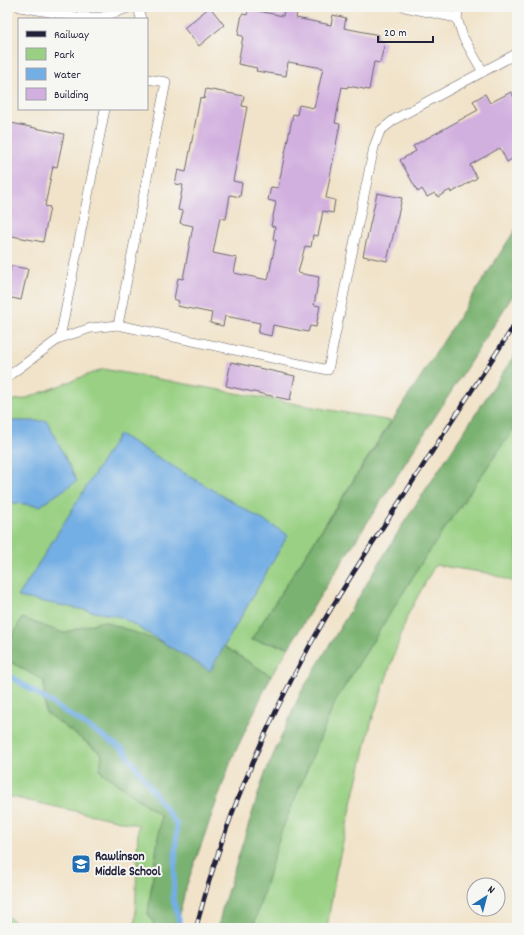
<svg xmlns="http://www.w3.org/2000/svg" width="524" height="935" viewBox="0 0 524 935" font-family="Dekko,sans-serif">
<style>
.green{fill:#99d083;stroke:#5e795f}
.forest{fill:#7ab271;stroke:#4e6a56}
.water{fill:#73aee4;stroke:#4a6890}
.lines{fill:none;stroke-linecap:round;stroke-linejoin:round}
.stream{stroke:#73aee4;stroke-width:5.5}
.building{fill:#d1afdf}
.lane-casing{stroke:#6a666d;stroke-width:10}
.lane{stroke:#fff;stroke-width:9}
.rail-casing{stroke:#22223b;stroke-width:4.5}
.rail{stroke:#f6f6f2;stroke-width:3;stroke-dasharray:9;stroke-linecap:butt}
.labels{text-anchor:middle;dominant-baseline:central;stroke-width:4;stroke-linejoin:round;paint-order:stroke}
.poi-label{font-size:13px;font-weight:bold;fill:#22223b;stroke:#f6f6f2;text-anchor:start}
</style>
<rect width="100%" height="100%" fill="#f6f6f2"/>
<filter id="ink" filterUnits="userSpaceOnUse"><feTurbulence type="fractalNoise" baseFrequency=".025" numOctaves="2"/><feDisplacementMap in="SourceGraphic" scale="8" xChannelSelector="R" yChannelSelector="G"/><feConvolveMatrix kernelMatrix="1 2 1 2 8 2 1 2 1" color-interpolation-filters="sRGB"/></filter>
<filter id="wash" filterUnits="userSpaceOnUse"><feTurbulence type="fractalNoise" baseFrequency=".012" numOctaves="4" result="noise"/><feDisplacementMap in="SourceGraphic" scale="16" xChannelSelector="R" yChannelSelector="G"/><feGaussianBlur stdDeviation="0.9" result="paint"/><feColorMatrix in="noise" values="0 0 0 0 0 0 0 0 0 0 0 0 0 0 0 0 0 1.4 0 .05"/><feComposite in="paint" operator="in"/></filter>
<g filter="url(#wash)">
<rect width="100%" height="100%" fill="#f1e3c9"/>
<!-- green -->
<g class="green">
<path d="M 103,369 L 391,421 L 251,640 L 289,647 L 271,676 L 214,640 L 197,655 L 103,621 L 63,633 L 22,618 L 7,646 L 7,401 L 24,399 Z"/>
<path d="M 517,424 L 517,583 L 487,573 L 435,565 L 408,614 L 371,723 L 336,872 L 327,928 L 253,928 L 281,832 L 336,700 L 424,559 Z"/>
<path d="M 7,660 L 44,681 L 45,712 L 102,754 L 100,771 L 161,816 L 148,913 L 156,928 L 135,928 L 138,825 L 7,796 Z"/>
<path d="M 7,916 L 23,928 L 7,928 Z"/>
</g>
<!-- forest -->
<g class="forest">
<path d="M 517,227 L 517,289 L 320,596 L 289,647 L 251,640 Z"/>
<path d="M 517,351 L 517,424 L 424,559 L 336,700 L 281,832 L 253,928 L 218,928 L 223,905 L 264,776 L 301,692 L 403,524 Z"/>
<path d="M 22,618 L 63,633 L 103,621 L 197,655 L 214,640 L 271,676 L 231,761 L 185,890 L 177,928 L 156,928 L 148,913 L 161,816 L 100,771 L 102,754 L 45,712 L 44,681 L 7,660 L 7,646 Z"/>
</g>
<!-- water -->
<g class="water">
<path d="M 7,421 L 47,421 L 77,481 L 40,506 L 7,502 Z"/>
<path d="M 119,434 L 288,535 L 210,671 L 121,617 L 18,597 Z"/>
</g>
<g class="lines">
<!-- stream -->
<path class="stream" d="M 7,674 L 124,750 L 177,825 L 173,899 L 181,928"/>
</g>
<g id="blocks">
<!-- building -->
<g class="building">
<path d="M 210,7 L 224,25 L 199,46 L 184,28 Z"/>
<path d="M 284,7 L 298,7 L 296,18 L 331,25 L 333,15 L 346,18 L 344,28 L 379,35 L 378,40 L 385,42 L 380,63 L 374,62 L 369,90 L 348,86 L 347,88 L 342,87 L 335,123 L 340,124 L 326,198 L 335,200 L 333,213 L 323,211 L 318,236 L 313,235 L 311,247 L 305,246 L 298,273 L 319,277 L 314,305 L 320,306 L 316,327 L 310,326 L 308,332 L 273,325 L 271,336 L 258,333 L 260,323 L 225,316 L 223,326 L 210,323 L 212,313 L 177,306 L 179,301 L 174,299 L 178,278 L 183,279 L 193,226 L 180,223 L 183,211 L 178,210 L 183,185 L 175,184 L 178,170 L 186,172 L 200,98 L 204,99 L 206,89 L 244,96 L 242,106 L 247,107 L 233,181 L 242,183 L 240,197 L 230,195 L 226,219 L 220,218 L 213,253 L 237,258 L 234,273 L 268,280 L 276,240 L 273,240 L 275,227 L 271,226 L 276,202 L 268,200 L 271,187 L 278,188 L 293,114 L 297,115 L 299,105 L 314,108 L 323,68 L 288,62 L 286,76 L 256,71 L 257,68 L 238,64 L 243,36 L 238,35 L 242,14 L 247,15 L 248,9 L 283,16 Z"/>
<path d="M 511,92 L 517,102 L 517,156 L 507,162 L 500,148 L 470,165 L 477,178 L 451,193 L 450,190 L 438,197 L 435,193 L 427,197 L 422,189 L 418,192 L 400,160 L 416,151 L 413,146 L 478,110 L 473,101 L 485,94 L 490,103 Z"/>
<path d="M 11,123 L 64,134 L 57,167 L 53,166 L 45,206 L 50,207 L 43,242 L 7,235 L 7,144 Z"/>
<path d="M 377,193 L 402,198 L 387,261 L 363,256 Z"/>
<path d="M 11,266 L 28,269 L 21,300 L 7,297 L 7,286 Z"/>
<path d="M 231,362 L 295,376 L 290,400 L 226,386 Z"/>
</g>
</g>
</g>
<g filter="url(#ink)">
<use href="#blocks" fill-opacity="0" stroke="#6a666d" stroke-width="1"/>
<g class="lines">
<defs>
<g id="lane">
<path d="M 20,7 L 78,17 L 102,17 L 131,7"/>
<path d="M 138,7 L 141,19"/>
<path d="M 405,7 L 457,18"/>
<path d="M 459,7 L 457,18 L 463,37 L 483,72"/>
<path d="M 118,325 L 166,82 L 147,79"/>
<path d="M 60,338 L 105,109"/>
<path d="M 7,377 L 60,338 L 91,328 L 118,325 L 328,370 L 374,147 L 380,131 L 395,119 L 514,55 L 517,52"/>
</g>
</defs>
<!-- lane casing -->
<use href="#lane" class="lane-casing"/>
<!-- lane -->
<use href="#lane" class="lane"/>
<defs>
<path id="rail" d="M 196,928 C 221,830 261,734 310,645 C 337,596 369,548 400,501 C 439,441 478,381 517,321"/>
</defs>
<!-- rail casing -->
<use href="#rail" class="rail-casing"/>
<!-- rail -->
<use href="#rail" class="rail"/>
</g>
</g>
<!-- icons -->
<defs>
<symbol id="school-square" viewBox="-11 -11 22 22"><rect x="-9" y="-9" width="18" height="18" rx="4" fill="#1f6fb2" stroke="#f6f6f2"/><path d="M0-5L7-2L0 1L-7-2ZM-4 1L0 2.5L4 1V4Q0 6-4 4Z" fill="#fff"/></symbol>
</defs>
<g fill-rule="evenodd">
<use href="#school-square" x="70" y="853" width="22" height="22"/>
</g>
<g class="labels">
<!-- poi labels -->
<g class="poi-label">
<text x="95" y="857">Rawlinson<tspan x="95" dy="15">Middle School</tspan></text>
</g>
</g>
<!-- margin -->
<rect width="524" height="935" fill="none" stroke="#f6f6f2" stroke-width="24"/>
<!-- legend -->
<rect x="18" y="18" width="130" height="92" fill="#f6f6f2" stroke="#a1a1a9"/>
<rect x="26" y="31" width="20" height="6" fill="#22223b" stroke="#a1a1a9"/>
<text x="54" y="38" font-size="12" fill="#22223b">Railway</text>
<rect x="26" y="48" width="20" height="12" fill="#99d083" stroke="#a1a1a9"/>
<text x="54" y="58" font-size="12" fill="#22223b">Park</text>
<rect x="26" y="68" width="20" height="12" fill="#73aee4" stroke="#a1a1a9"/>
<text x="54" y="78" font-size="12" fill="#22223b">Water</text>
<rect x="26" y="88" width="20" height="12" fill="#d1afdf" stroke="#a1a1a9"/>
<text x="54" y="98" font-size="12" fill="#22223b">Building</text>
<!-- north arrow -->
<g transform="translate(486 897) rotate(36)"><circle r="19" fill="#f6f6f2" stroke="#a1a1a9"/>
<path d="M0-3L7 15L0 10L-7 15Z" fill="#1f6fb2"/>
<text y="-6" font-size="11" font-weight="bold" text-anchor="middle" fill="#22223b">N</text>
</g>
<!-- scale -->
<path d="M378 36v6h55v-6" fill="none" stroke="#22223b" stroke-width="2"/>
<text x="384" y="36" font-size="12" fill="#22223b" stroke="#f6f6f2" stroke-width="3" paint-order="stroke">20 m</text>
</svg>
